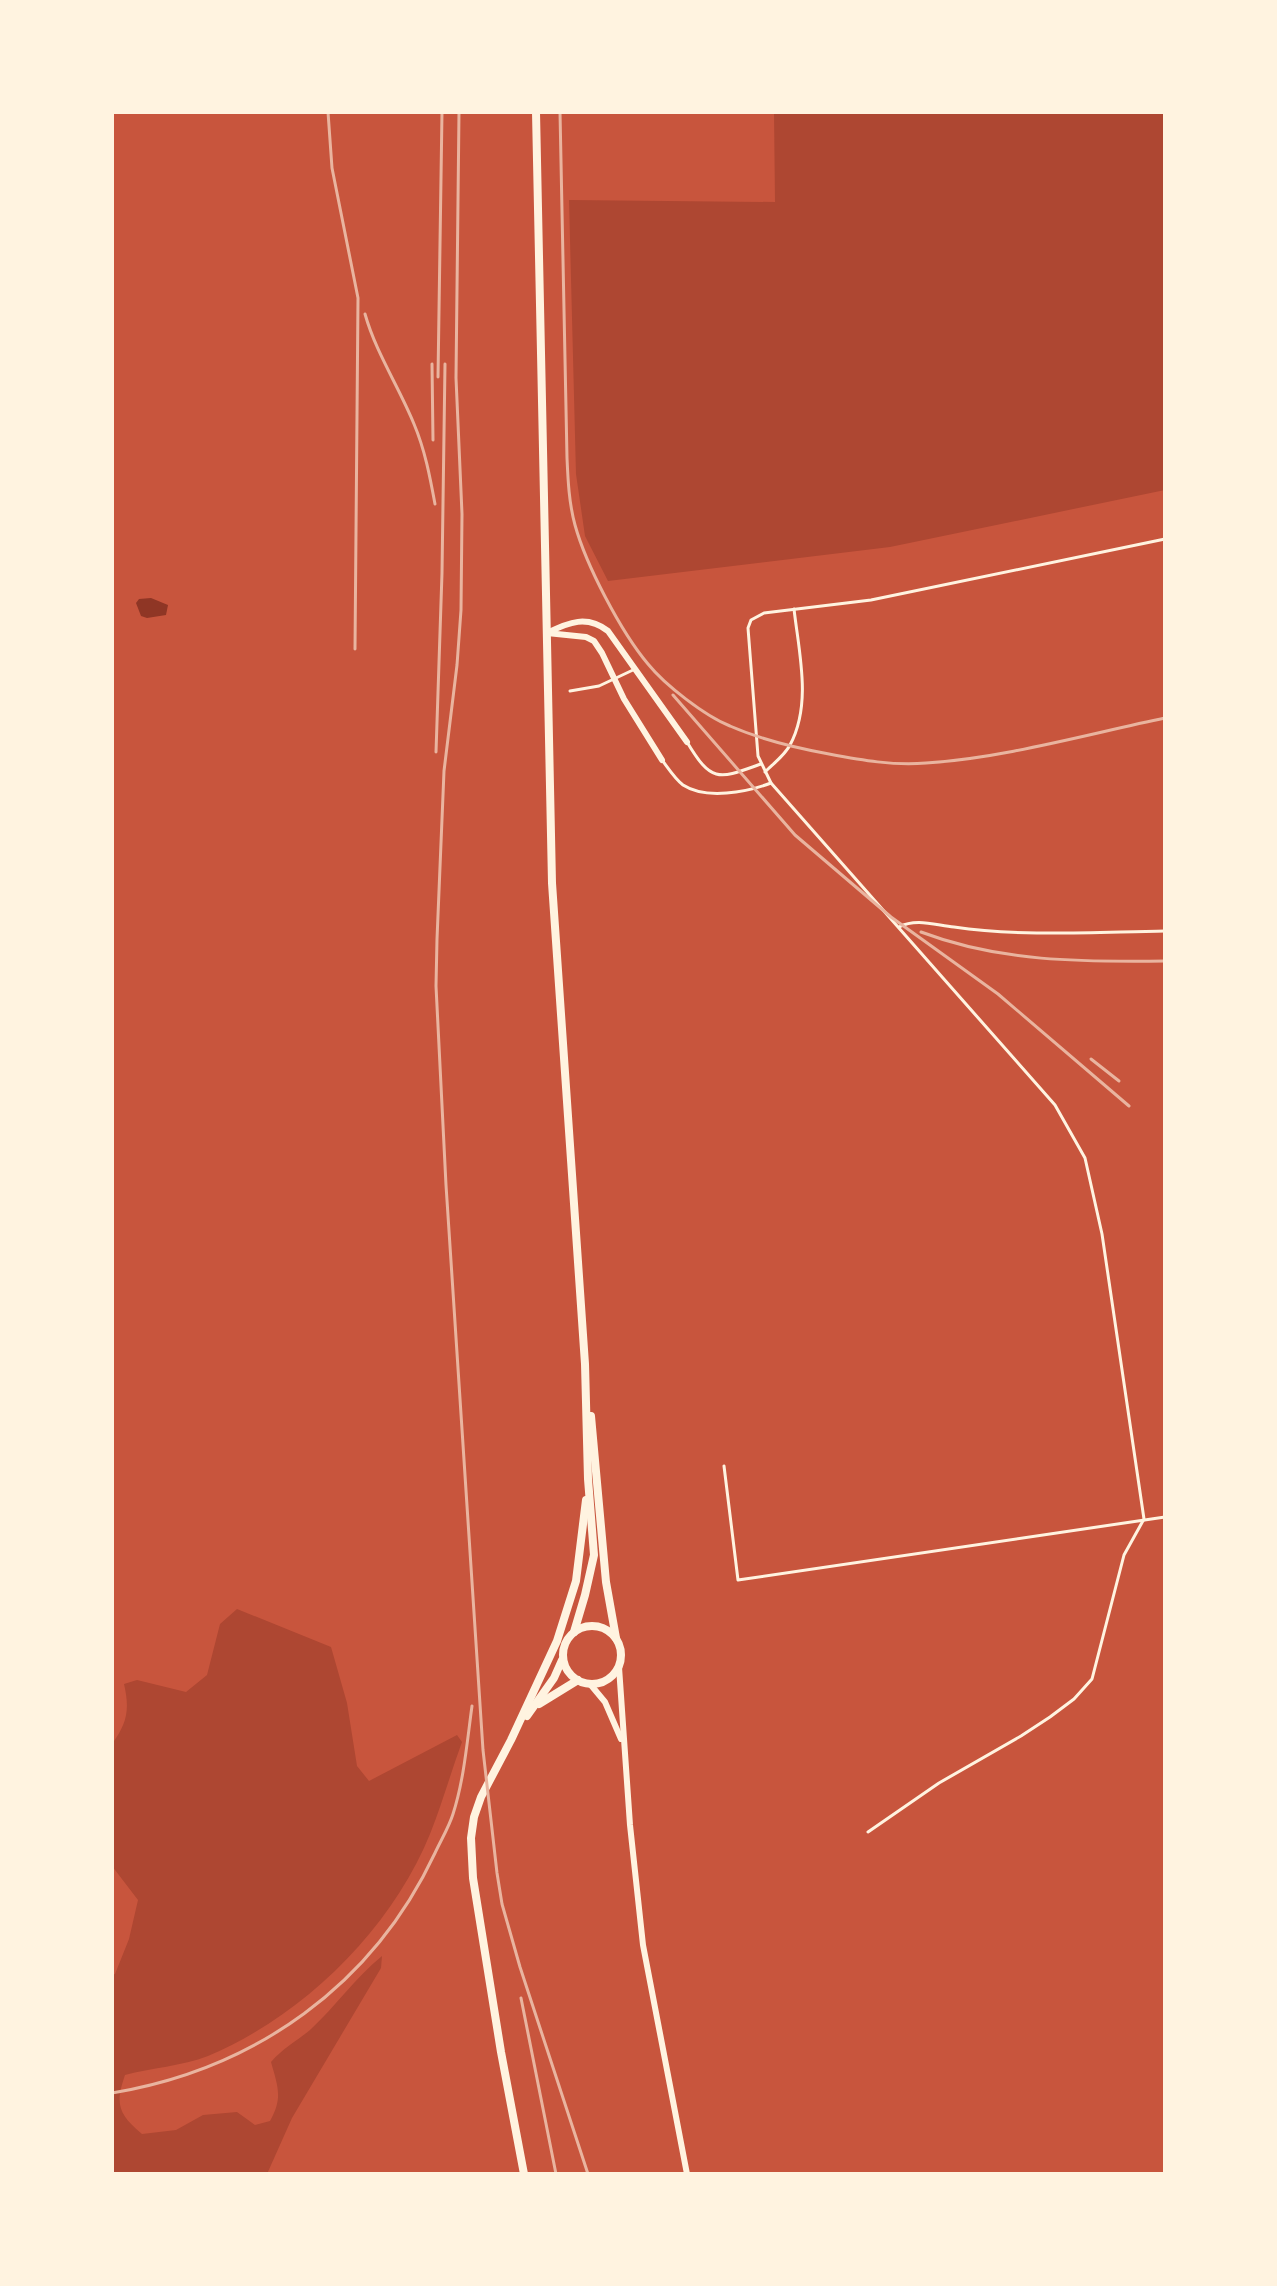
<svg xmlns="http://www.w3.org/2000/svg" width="1277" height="2286" viewBox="0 0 1277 2286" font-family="Bitter,serif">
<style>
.green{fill:#ae4732}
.water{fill:#8f3625}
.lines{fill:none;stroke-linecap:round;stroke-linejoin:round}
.service{stroke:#fff3e0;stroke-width:3}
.minor{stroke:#fff3e0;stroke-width:6}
.tertiary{stroke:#fff3e0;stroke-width:8}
.rail{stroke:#e9b49f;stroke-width:3}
</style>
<rect width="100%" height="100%" fill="#c8553d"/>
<!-- green -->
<g class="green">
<path d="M 774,112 L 1165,112 L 1165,490 L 890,547 L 608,581 L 585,536 L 576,474 L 569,200 L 775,202 Z"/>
<path d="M 237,1609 L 331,1647 L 347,1703 L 357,1766 L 369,1781 L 457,1735 L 462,1742 C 451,1772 442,1804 430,1834 C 391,1930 303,2016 208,2056 C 182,2066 151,2068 125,2075 C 115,2104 118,2114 142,2134 L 176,2130 L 203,2115 L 237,2112 L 255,2125 L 270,2121 C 283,2098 278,2087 271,2062 C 283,2048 297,2041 310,2030 C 336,2006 355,1978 382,1956 L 381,1968 L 292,2118 L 267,2174 L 112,2174 L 112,1975 L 115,1974 L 129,1939 L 138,1900 L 112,1866 L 112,1744 C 127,1723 130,1710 124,1684 L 137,1680 L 186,1692 L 207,1675 L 220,1624 Z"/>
</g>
<!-- water -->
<path class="water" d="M 151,598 L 168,605 L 166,615 L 147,618 L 141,616 L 136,603 L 139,599 Z"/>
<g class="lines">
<!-- service -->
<g class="service">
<path d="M 570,691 L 599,686 L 633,670"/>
<path d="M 687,742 C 712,784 719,779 761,764"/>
<path d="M 662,760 C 668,768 675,779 683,785 C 706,800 747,792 771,783"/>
<path d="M 765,772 C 773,764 785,755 790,745 C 812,704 799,653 794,609"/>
<path d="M 899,927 C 916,918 935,925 954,927 C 1023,937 1095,932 1165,931"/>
<path d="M 724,1466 L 738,1580 L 1165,1517"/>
<path d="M 868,1832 L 939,1783 L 1021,1736 L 1050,1717 L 1074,1699 L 1092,1679 L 1124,1555 L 1144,1519 L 1102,1234 L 1085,1158 L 1055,1105 L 771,783 L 758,756 L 748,628 L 751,620 L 764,613 L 871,600 L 1165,539"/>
</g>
<!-- minor -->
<g class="minor">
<path d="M 547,633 C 569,622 587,615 608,631 L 687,742"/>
<path d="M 547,633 L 586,637 L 594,641 L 602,653 L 624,699 L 662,760"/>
<path d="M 619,1667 L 630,1825 L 643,1945 L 687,2174"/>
<path d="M 590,1684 L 605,1702 L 621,1739"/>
</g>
<!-- tertiary -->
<g class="tertiary">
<path d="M 536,112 L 552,883 L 585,1364 L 588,1479 L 594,1555 L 585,1595 L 574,1632"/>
<path d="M 591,1416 L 606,1582 L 616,1638"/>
<circle cx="592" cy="1655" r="29"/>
<path d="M 539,1704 L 578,1680"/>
<path d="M 527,1716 L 554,1678 L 562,1660"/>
<path d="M 524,2174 L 501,2052 L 473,1878 L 471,1838 L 474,1817 L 481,1797 L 511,1740 L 557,1641 L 576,1581 L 586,1500"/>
</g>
<!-- rail -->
<g class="rail">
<path d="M 328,112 L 332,168 L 358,298 L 355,649"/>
<path d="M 459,112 L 456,378 L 462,514 L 461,610 L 457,665 L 444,771 L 437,939 L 436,986 L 446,1185 L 483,1750 L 497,1873 L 502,1904 L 520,1967 L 588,2174"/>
<path d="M 560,112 L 567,458 C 568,481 569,503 575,525 C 586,565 621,632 648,664 C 665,685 705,716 730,726 C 762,740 796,748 829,754 C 861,760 894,766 926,763 C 1004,758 1088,734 1165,718"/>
<path d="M 365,314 C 376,353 399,387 414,424 C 425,450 430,477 435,504"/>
<path d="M 432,364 L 433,440"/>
<path d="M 438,377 L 442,112"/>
<path d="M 673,695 L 795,835 L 891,917 L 998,994 L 1129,1106"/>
<path d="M 436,752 L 442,573 L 445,364"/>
<path d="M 921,932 C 1000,962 1081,962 1165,961"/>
<path d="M 1091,1059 L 1119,1081"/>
<path d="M 521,1998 L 556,2174"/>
<path d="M 112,2093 C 256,2069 373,1985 435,1853 C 441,1840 449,1827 453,1814 C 464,1780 467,1742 472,1706"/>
</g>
</g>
<!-- border -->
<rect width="1277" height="2286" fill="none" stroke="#fff3e0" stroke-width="228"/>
</svg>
